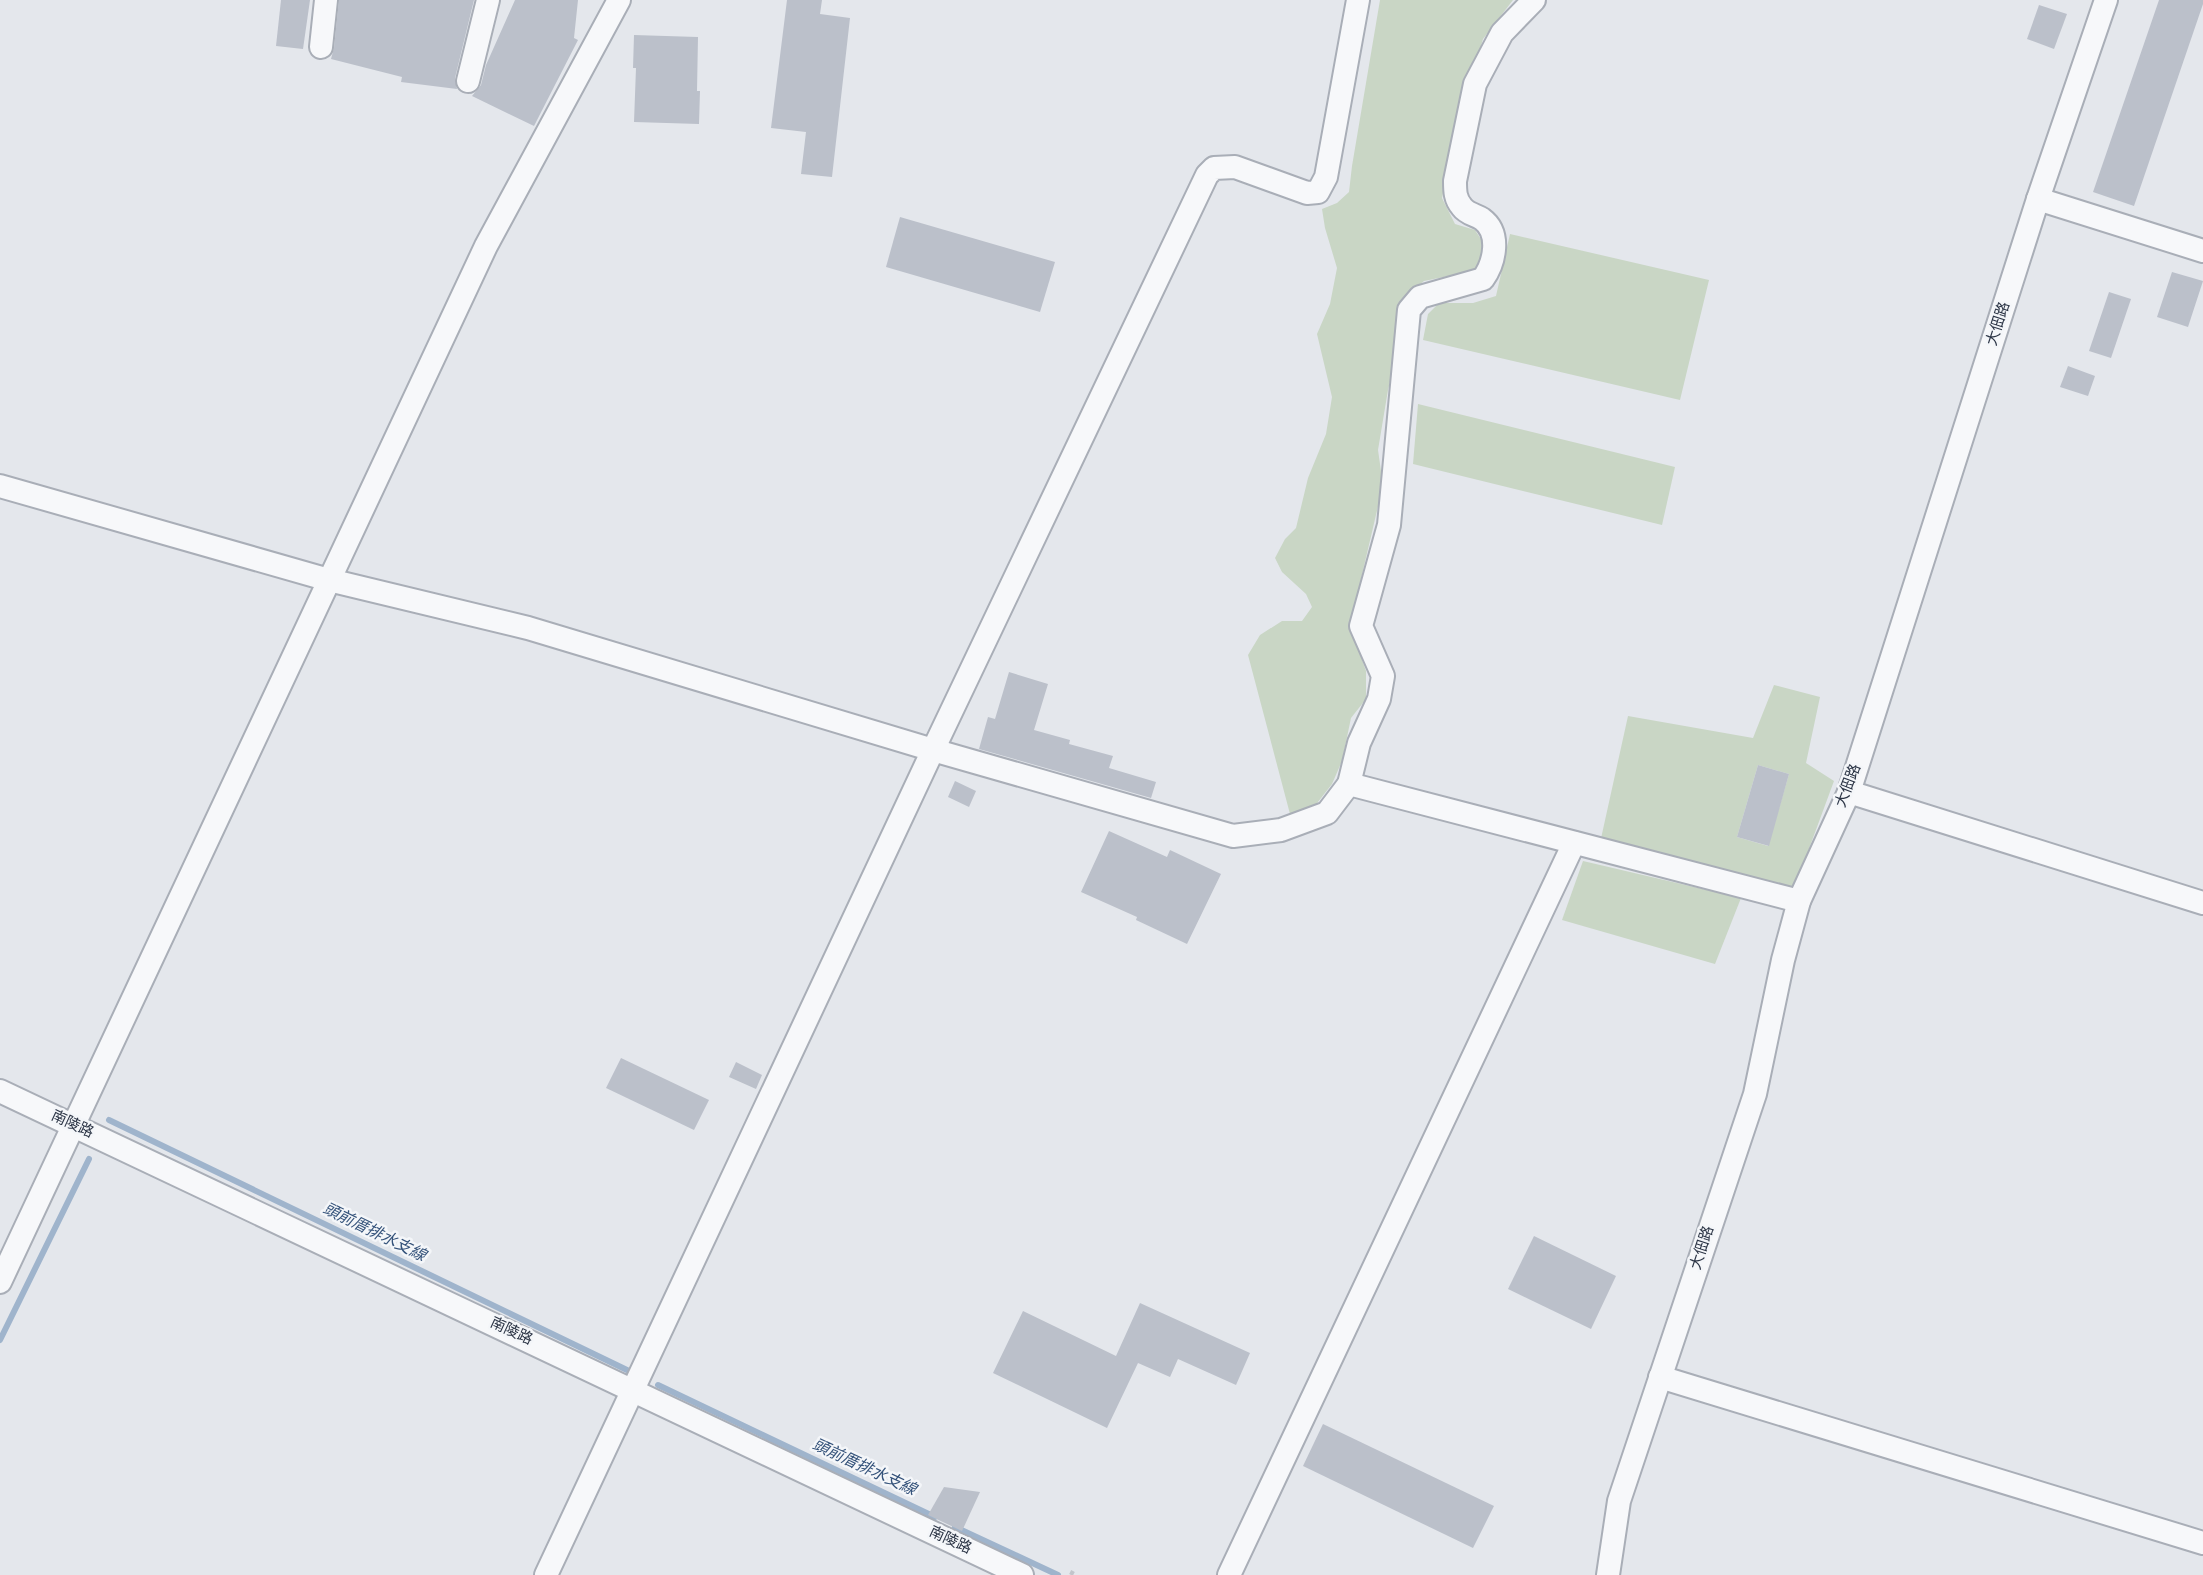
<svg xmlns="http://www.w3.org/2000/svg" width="2203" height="1575" viewBox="0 0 2203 1575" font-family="Overpass,'Noto Sans TC',sans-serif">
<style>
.green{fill:#c9d6c5;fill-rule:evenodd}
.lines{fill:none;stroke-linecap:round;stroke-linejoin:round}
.stream{stroke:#9fb4cc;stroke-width:6}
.building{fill:#bbc0ca}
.minor-casing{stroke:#a9aeb7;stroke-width:26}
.path{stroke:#c2c5cb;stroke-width:4;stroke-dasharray:4.5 4.5;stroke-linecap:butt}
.minor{stroke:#f7f8fa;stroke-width:22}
.labels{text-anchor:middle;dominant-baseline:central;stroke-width:5;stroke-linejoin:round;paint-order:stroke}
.street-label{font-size:15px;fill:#2b3445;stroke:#f4f6f9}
.water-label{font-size:16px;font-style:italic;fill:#34527a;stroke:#f4f6f9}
</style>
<rect width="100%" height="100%" fill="#e4e7ec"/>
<!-- green -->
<g class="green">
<path d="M 1380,0 L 1513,0 L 1483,39 L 1454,140 L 1442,198 L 1455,224 L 1475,230 L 1486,247 L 1478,270 L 1424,281 L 1402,299 L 1397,353 L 1388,390 L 1378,450 L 1383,485 L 1350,626 L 1366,671 L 1366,699 L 1351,718 L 1342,761 L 1332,784 L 1314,807 L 1290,814 L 1248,655 L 1260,635 L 1282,621 L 1302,621 L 1312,607 L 1306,594 L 1282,572 L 1275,558 L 1285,539 L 1296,528 L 1308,478 L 1326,434 L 1332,397 L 1317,334 L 1330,304 L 1337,268 L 1325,228 L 1322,209 L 1337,203 L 1349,192 L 1352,166 Z"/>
<path d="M 1510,234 L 1709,280 L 1680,400 L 1423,340 L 1428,314 L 1439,303 L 1473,303 L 1496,296 Z"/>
<path d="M 1418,404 L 1675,467 L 1662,525 L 1413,464 Z"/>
<path d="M 1774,685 L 1820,697 L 1806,763 L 1834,781 L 1793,892 L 1600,843 L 1628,716 L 1753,738 ZM 1758,765 L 1789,774 L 1768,846 L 1737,837 Z"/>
<path d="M 1583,861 L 1741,898 L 1715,964 L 1562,920 Z"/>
</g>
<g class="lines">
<!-- stream -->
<g class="stream">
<path d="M 109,1120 L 627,1370"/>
<path d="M 0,1340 L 89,1159"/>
<path d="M 658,1385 L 935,1517"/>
<path d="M 955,1527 L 1058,1575"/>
</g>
</g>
<!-- building -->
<g class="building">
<path d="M 281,0 L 310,0 L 303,49 L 276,46 Z"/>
<path d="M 339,0 L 474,0 L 455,78 L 457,89 L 401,82 L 402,77 L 331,59 L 334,48 Z"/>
<path d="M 515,0 L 578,0 L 574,38 L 578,40 L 534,126 L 472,96 L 481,85 L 486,65 Z"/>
<path d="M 787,0 L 822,0 L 820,14 L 850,18 L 832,177 L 801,174 L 806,132 L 771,128 Z"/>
<path d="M 2159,0 L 2203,0 L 2203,4 L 2134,206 L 2093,192 Z"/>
<path d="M 2039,5 L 2067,14 L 2054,49 L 2027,39 Z"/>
<path d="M 634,35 L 698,37 L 697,91 L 700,91 L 699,124 L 634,122 L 636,68 L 633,68 Z"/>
<path d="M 900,217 L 1055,262 L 1040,312 L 886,267 Z"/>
<path d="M 2172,272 L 2203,281 L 2188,327 L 2157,317 Z"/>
<path d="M 2109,292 L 2131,299 L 2111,358 L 2089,351 Z"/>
<path d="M 2068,366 L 2095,376 L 2088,396 L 2060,387 Z"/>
<path d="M 1009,672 L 1048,684 L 1034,730 L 1070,740 L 1069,744 L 1113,756 L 1109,768 L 1156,782 L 1151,798 L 979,749 L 988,717 L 995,719 Z"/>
<path d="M 1758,765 L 1789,774 L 1769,846 L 1737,837 Z"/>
<path d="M 955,781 L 976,791 L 969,807 L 948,797 Z"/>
<path d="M 1109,831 L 1167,857 L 1170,850 L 1221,874 L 1187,944 L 1136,920 L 1137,917 L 1081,892 Z"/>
<path d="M 621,1058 L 709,1100 L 694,1130 L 606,1088 Z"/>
<path d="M 736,1062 L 762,1075 L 756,1089 L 729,1077 Z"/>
<path d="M 1534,1236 L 1616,1276 L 1591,1329 L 1508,1289 Z"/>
<path d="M 1140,1303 L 1250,1353 L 1236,1385 L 1178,1359 L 1170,1377 L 1138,1363 L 1107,1428 L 993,1373 L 1023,1311 L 1116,1356 Z"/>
<path d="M 1323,1424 L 1494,1506 L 1473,1548 L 1303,1466 Z"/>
<path d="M 944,1487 L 980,1492 L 962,1531 L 928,1515 Z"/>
</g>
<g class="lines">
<defs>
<g id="minor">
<path d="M 321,47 L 326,0"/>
<path d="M 468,81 L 488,0"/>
<path d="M 2038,199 L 2203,251"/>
<path d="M 0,486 L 329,580 L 528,628 L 933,750 L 1233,836 L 1281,830 L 1327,813 L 1349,784 L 1799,901"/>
<path d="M 1349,784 L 1359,743 L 1379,699 L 1383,676 L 1361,626 L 1389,525 L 1409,310 L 1420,297 L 1483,279 C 1495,262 1501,233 1482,219 C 1476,215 1467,214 1462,207 C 1455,199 1455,191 1455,181 L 1475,84 L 1502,33 L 1534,0"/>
<path d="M 1849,792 L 2203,903"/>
<path d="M 0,1091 L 1022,1575"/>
<path d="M 0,1282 L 486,246 L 619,0"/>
<path d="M 1660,1377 L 2203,1543"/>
<path d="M 546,1575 L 933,750 L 1207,175 L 1214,168 L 1235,167 L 1307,193 L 1318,192 L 1326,177 L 1358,0"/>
<path d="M 1229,1575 L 1574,843"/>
<path d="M 1608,1575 L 1619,1501 L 1755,1094 L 1783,960 L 1799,901 L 1849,792 L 2038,199 L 2106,0"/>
</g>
</defs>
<!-- minor casing -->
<use href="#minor" class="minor-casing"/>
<!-- path -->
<path class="path" d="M 1071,1575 L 1073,1571"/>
<!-- minor -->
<use href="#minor" class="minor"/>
</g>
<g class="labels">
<!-- street labels -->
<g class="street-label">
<text transform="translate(1999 324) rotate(-72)">大佃路</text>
<text transform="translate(1849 786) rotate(-69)">大佃路</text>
<text transform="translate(72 1125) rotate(25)">南陵路</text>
<text transform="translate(1703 1248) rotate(-72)">大佃路</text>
<text transform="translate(511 1332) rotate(25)">南陵路</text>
<text transform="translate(950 1541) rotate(25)">南陵路</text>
</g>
<!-- water labels -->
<g class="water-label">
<text transform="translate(374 1233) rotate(26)">頭前厝排水支線</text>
<text transform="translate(864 1468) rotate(25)">頭前厝排水支線</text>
</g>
</g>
</svg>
